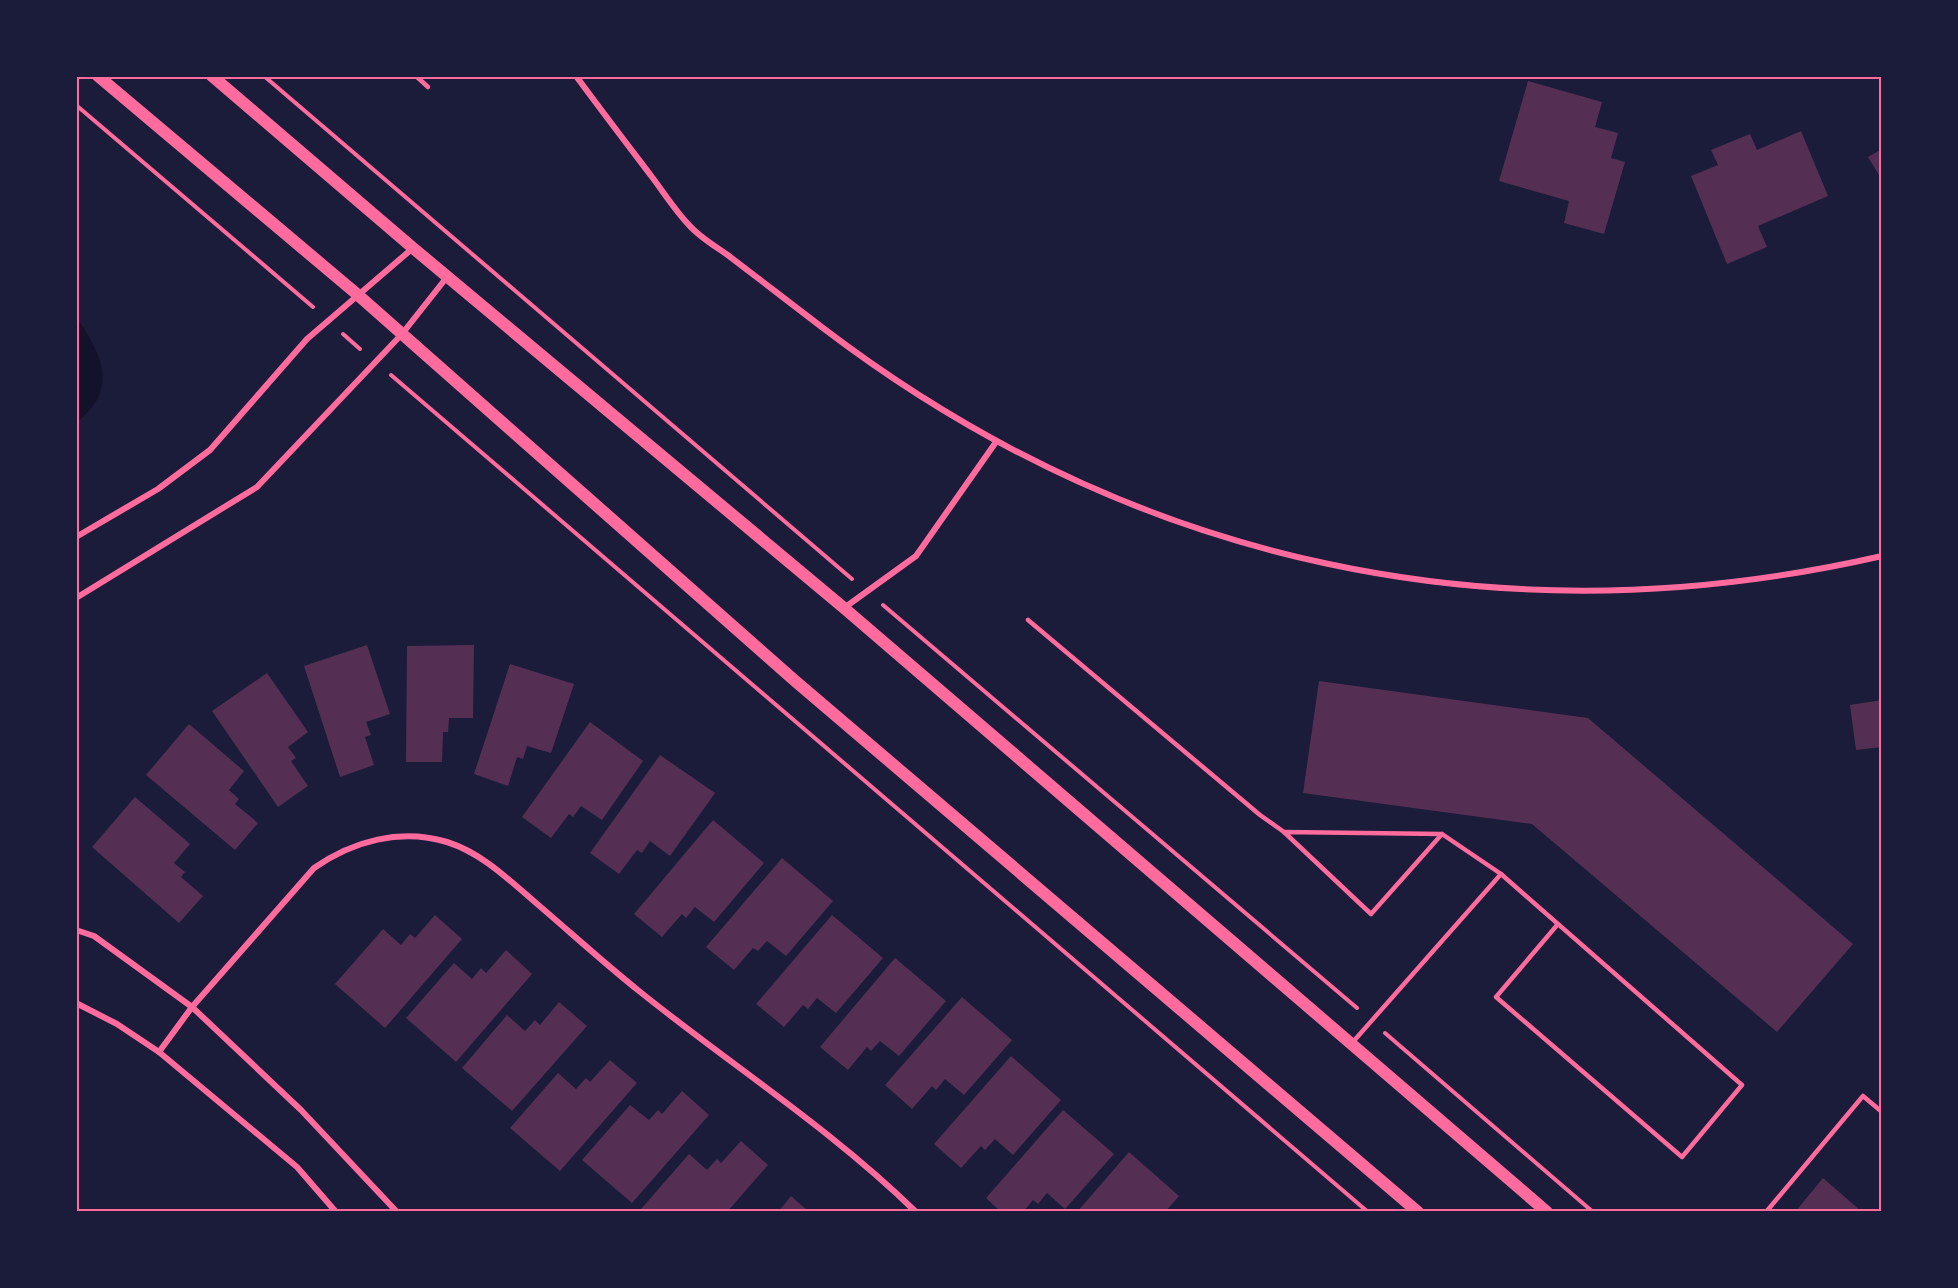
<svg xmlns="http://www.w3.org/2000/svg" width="1958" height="1288" viewBox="0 0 1958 1288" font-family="'Fira Sans',sans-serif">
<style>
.water{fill:#12122b}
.building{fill:#542f53}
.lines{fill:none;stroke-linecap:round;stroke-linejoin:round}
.path{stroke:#ff6b9d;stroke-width:4}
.service{stroke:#ff6b9d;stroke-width:4.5}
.minor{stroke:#ff6b9d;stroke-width:6}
.secondary{stroke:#ff6b9d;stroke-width:12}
.neatline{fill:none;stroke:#ff6b9d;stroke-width:2}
</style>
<rect width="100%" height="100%" fill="#1b1b3a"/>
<!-- water -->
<path class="water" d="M 77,318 C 102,355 119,389 77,422 Z"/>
<!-- building -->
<g class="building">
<path d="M 1528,81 L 1602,102 L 1595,127 L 1618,133 L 1611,158 L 1625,162 L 1604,234 L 1564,223 L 1569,201 L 1499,181 Z"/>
<path d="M 1801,131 L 1828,196 L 1758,226 L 1767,247 L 1727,264 L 1691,176 L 1718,165 L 1711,150 L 1750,134 L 1757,150 Z"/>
<path d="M 1882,149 L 1882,180 L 1868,157 Z"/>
<path d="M 367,645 L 390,714 L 366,722 L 371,735 L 365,737 L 374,765 L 340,777 L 304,666 Z"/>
<path d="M 474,645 L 473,718 L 449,718 L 448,732 L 443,732 L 442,762 L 406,762 L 407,646 Z"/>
<path d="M 510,664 L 574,684 L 551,753 L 527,746 L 523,759 L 517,757 L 508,786 L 474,774 Z"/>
<path d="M 267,673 L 308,732 L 288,747 L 296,758 L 291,761 L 308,786 L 278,807 L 212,711 Z"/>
<path d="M 1319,681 L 1588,718 L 1853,944 L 1777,1032 L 1532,824 L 1303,793 Z"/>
<path d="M 1882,700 L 1882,747 L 1856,750 L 1850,705 Z"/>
<path d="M 590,722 L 643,761 L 602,820 L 581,806 L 573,817 L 569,814 L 551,838 L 522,817 Z"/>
<path d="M 189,724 L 244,771 L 229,790 L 239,799 L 235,804 L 258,823 L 235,850 L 146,775 Z"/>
<path d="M 660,755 L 715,793 L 670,856 L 650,841 L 642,853 L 637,850 L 619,874 L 590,853 Z"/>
<path d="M 135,797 L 190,844 L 174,863 L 185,872 L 181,877 L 203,896 L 179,923 L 92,847 Z"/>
<path d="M 713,820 L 764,863 L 714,922 L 695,907 L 686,918 L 682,914 L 662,937 L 634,914 Z"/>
<path d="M 782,858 L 833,901 L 786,956 L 767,941 L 758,951 L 753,948 L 734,970 L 706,947 Z"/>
<path d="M 435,915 L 462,939 L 385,1028 L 335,984 L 383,929 L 401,945 L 410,934 L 415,938 Z"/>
<path d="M 832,915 L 883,958 L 836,1013 L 817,998 L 808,1009 L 803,1005 L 784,1027 L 756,1004 Z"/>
<path d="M 506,950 L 532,974 L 456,1062 L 406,1018 L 454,963 L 472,979 L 481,968 L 486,973 Z"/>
<path d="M 895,958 L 946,1001 L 899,1056 L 880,1041 L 871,1051 L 867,1047 L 848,1070 L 820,1047 Z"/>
<path d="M 962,997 L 1012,1040 L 964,1095 L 945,1079 L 936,1090 L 932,1086 L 912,1109 L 885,1085 Z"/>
<path d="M 559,1002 L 587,1026 L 512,1111 L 462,1068 L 507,1015 L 525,1031 L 535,1020 L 540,1025 Z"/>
<path d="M 1011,1056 L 1061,1100 L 1013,1155 L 995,1139 L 985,1150 L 981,1146 L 961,1168 L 934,1144 Z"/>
<path d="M 610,1060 L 637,1083 L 560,1171 L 510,1128 L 558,1073 L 576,1089 L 586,1078 L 590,1082 Z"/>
<path d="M 682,1091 L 709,1115 L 632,1203 L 582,1160 L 630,1105 L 649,1120 L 658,1110 L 662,1114 Z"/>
<path d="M 1063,1110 L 1114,1154 L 1065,1209 L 1047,1193 L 1038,1204 L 1033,1200 L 1023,1212 L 1001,1212 L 986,1198 Z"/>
<path d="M 741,1141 L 768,1165 L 727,1212 L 643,1212 L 641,1209 L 689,1154 L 707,1170 L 717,1159 L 721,1163 Z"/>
<path d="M 1129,1152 L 1179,1196 L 1165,1212 L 1077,1212 Z"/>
<path d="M 1823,1178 L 1862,1212 L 1795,1212 Z"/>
<path d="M 791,1196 L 809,1212 L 778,1212 Z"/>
</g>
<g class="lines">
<!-- path -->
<g class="path">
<path d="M 264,76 L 852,579"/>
<path d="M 76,105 L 313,307"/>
<path d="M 343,334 L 360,349"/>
<path d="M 391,375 L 1368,1212"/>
<path d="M 883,605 L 1357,1008"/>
<path d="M 1385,1033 L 1593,1212"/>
</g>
<!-- service -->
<g class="service">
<path d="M 416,76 L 428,87"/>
<path d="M 1028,620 L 1260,815 L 1284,832"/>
<path d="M 1442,834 L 1371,914 L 1284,832 L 1442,834 L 1501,874"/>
<path d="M 1352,1043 L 1501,874 L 1742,1085 L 1682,1157 L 1496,997 L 1558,924"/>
<path d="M 1766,1212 L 1863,1096 L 1882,1112"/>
</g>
<!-- minor -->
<g class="minor">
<path d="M 576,76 C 601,110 627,144 652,177 C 664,193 675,210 688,224 C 699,237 715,246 729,256 C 760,280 792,304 823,328 C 1134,565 1501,643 1882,556"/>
<path d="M 76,537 L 158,489 L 210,450 L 307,339 L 413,248"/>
<path d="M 76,598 L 257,487 L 402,334 L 447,277"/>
<path d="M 844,608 L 916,556 L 996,442"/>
<path d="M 76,930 L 94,936 L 192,1007 L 301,1110 L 397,1212"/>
<path d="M 76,1003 L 117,1024 L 159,1052 L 297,1167 L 336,1212"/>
<path d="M 159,1052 L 192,1007 L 314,868 C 353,841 400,828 447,842 C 482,853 509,880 536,903 C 570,932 604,963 639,991 C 731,1065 831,1129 916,1212"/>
</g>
<!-- secondary -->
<g class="secondary">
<path d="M 98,76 L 358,295 L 794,680 L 1418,1212"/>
<path d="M 212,76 L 413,248 L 844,608 L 1547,1212"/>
</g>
</g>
<!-- border -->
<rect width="1958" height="1288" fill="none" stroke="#1b1b3a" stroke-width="156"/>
<rect x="78" y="78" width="1802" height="1132" class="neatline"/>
</svg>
